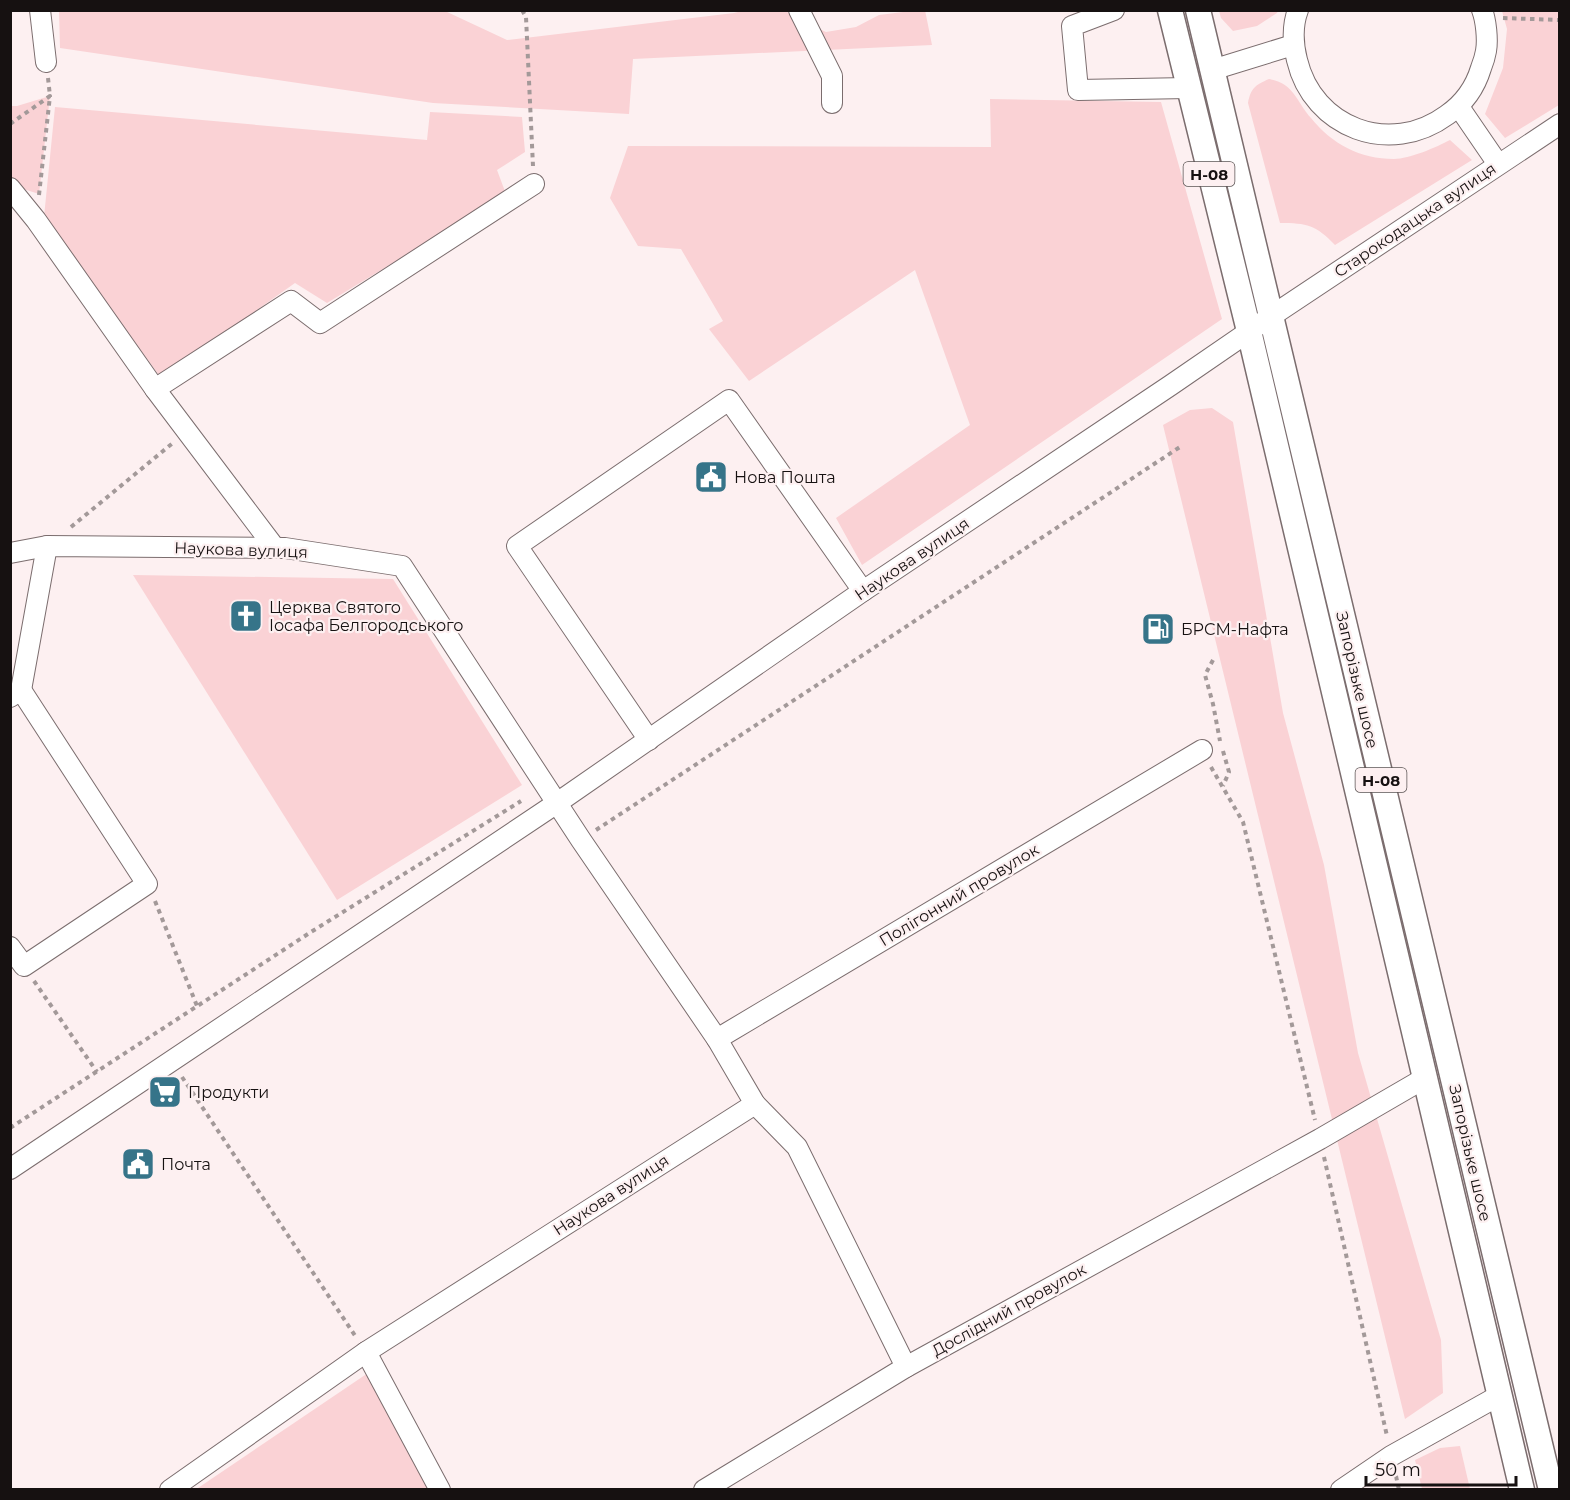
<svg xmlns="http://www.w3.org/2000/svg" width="1570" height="1500" viewBox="0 0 1570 1500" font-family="Montserrat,sans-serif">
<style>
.green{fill:#fad2d5}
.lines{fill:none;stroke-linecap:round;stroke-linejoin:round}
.minor-casing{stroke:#7b6d6e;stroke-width:22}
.major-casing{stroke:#7b6d6e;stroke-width:27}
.path{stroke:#a39999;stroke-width:4;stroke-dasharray:4.5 4.5;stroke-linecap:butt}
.minor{stroke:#fff;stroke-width:20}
.major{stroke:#fff;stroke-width:24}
.labels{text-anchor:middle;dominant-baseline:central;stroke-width:4.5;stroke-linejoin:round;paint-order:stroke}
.shield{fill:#fdf0f1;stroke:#5b5454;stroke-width:1.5}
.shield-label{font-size:15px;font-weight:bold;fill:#161111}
.street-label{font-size:16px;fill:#161111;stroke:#fdf0f1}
.poi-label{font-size:16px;fill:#161111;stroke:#fdf0f1;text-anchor:start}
</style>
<rect width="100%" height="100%" fill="#fdf0f1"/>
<!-- green -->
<g class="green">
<path d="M 746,10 L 786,11 L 796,18 L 826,32 L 856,27 L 879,15 L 911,11 L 925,10 L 932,45 L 633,59 L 629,114 L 433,103 L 60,48 L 59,11 L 445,11 L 507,40 L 734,13 Z"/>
<path d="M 1219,11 L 1219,10 L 1278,11 L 1277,13 L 1257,26 L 1233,31 L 1221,18 Z"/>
<path d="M 1502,11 L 1560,11 L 1559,105 L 1505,138 L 1485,114 L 1503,68 L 1507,29 Z"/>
<path d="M 1269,79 C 1294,83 1296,101 1311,118 C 1332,144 1360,159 1394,159 C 1409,159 1437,147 1450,140 L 1472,160 L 1335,245 C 1316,225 1307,223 1280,223 L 1248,103 C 1251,88 1255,85 1269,79 Z"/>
<path d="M 50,96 L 39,194 L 11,185 L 11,106 L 17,106 Z"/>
<path d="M 990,99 L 1161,102 L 1222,319 L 862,565 L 836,518 L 970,425 L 915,270 L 749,381 L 709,329 L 723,321 L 681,249 L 638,246 L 610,198 L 628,146 L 991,147 Z"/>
<path d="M 55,107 L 427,140 L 430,112 L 522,117 L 525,152 L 497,170 L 506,194 L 327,303 L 295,283 L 161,378 L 44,217 Z"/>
<path d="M 1212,408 L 1233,422 L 1283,713 L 1324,865 L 1358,1053 L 1441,1340 L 1443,1393 L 1405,1419 L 1163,425 L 1190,410 Z"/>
<path d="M 133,575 L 393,579 L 522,785 L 337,900 Z"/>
<path d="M 368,1373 L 432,1490 L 195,1490 Z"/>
<path d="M 1460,1446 L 1470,1489 L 1422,1489 L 1415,1460 L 1440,1448 Z"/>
</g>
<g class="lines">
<defs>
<g id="minor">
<path d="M 40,10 L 46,62"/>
<path d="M 799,10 L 832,76 L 832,103"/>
<path d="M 1114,10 L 1072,26 L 1078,90 L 1188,88"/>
<path d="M 1298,10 C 1292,26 1293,44 1297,60 C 1313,128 1390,157 1447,115 C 1463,104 1475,88 1481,68 C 1483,63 1485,57 1486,51 C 1488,40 1486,20 1482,10"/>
<path d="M 1212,70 L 1293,45"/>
<path d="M 1459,107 L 1498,164"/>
<path d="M 10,188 L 36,220 L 155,389 L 275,548"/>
<path d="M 155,389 L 291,301 L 320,323 L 534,184"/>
<path d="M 10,553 L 47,546 L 285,548 L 402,566 L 581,840 L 717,1039 L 755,1104 L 366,1352 L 170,1490"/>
<path d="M 10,697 L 21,690 L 47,546"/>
<path d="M 649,740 L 517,546 L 729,400 L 863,591"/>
<path d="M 10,947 L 24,966 L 147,884 L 21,690"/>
<path d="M 717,1039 L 1202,750"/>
<path d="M 755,1104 L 797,1147 L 906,1367"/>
<path d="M 10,1169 L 557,803 L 863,591 L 1171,385 L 1270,317 L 1560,124"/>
<path d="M 366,1352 L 440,1490"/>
<path d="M 704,1490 L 906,1367 L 1320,1139 L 1425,1078"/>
<path d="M 1341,1490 L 1391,1456 L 1500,1395"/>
</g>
<g id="major">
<path d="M 1170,10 L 1249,331 L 1522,1490"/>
<path d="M 1198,10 L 1551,1490"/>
</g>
</defs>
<!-- minor casing -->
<use href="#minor" class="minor-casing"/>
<!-- major casing -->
<use href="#major" class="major-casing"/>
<!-- path -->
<g class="path">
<path d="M 522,10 L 526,17 L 533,166"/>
<path d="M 1503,18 L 1560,20"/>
<path d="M 48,78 L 50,96"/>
<path d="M 10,124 L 50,96 L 39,195"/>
<path d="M 71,527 L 174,442"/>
<path d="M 1213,660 L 1205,675 L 1213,704 L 1220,741"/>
<path d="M 1223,751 L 1229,772 L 1223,786"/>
<path d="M 1211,767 L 1243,822 L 1315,1120"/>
<path d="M 596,830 L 1183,445"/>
<path d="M 155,901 L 197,1006"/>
<path d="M 34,981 L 97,1072"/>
<path d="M 182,1077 L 356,1337"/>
<path d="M 10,1128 L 311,932 L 521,801"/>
<path d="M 1324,1157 L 1387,1436"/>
<path d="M 1396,1476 L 1399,1490"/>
</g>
<!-- minor -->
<use href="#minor" class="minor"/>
<!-- major -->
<use href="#major" class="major"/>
</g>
<!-- icons -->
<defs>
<symbol id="civic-square" viewBox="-11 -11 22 22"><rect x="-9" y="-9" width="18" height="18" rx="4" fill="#367489" stroke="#fdf0f1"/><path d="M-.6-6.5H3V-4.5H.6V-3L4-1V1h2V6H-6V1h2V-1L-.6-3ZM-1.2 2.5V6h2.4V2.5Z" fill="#fff"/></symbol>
<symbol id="church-square" viewBox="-11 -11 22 22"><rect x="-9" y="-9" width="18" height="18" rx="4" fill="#367489" stroke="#fdf0f1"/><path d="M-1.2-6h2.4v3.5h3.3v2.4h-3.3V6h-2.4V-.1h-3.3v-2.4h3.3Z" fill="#fff"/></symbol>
<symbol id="fuel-square" viewBox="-11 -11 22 22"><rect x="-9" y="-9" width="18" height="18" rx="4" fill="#367489" stroke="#fdf0f1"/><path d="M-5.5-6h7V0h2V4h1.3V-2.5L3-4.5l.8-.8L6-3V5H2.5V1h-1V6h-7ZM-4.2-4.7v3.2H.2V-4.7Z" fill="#fff"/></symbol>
<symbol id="supermarket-square" viewBox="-11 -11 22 22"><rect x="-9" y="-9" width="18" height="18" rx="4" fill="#367489" stroke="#fdf0f1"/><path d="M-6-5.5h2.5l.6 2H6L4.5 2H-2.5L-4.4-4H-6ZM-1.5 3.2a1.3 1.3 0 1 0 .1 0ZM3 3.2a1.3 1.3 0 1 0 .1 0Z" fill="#fff"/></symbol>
</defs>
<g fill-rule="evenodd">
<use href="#civic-square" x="692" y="458" width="38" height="38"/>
<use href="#church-square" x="227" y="597" width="38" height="38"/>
<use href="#fuel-square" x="1139" y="610" width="38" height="38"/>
<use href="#supermarket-square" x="146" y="1073" width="38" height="38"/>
<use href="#civic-square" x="119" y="1145" width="38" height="38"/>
</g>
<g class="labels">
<!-- shield labels -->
<g class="shield">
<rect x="1183.5" y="162" width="51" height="24" rx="4.5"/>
<rect x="1355.5" y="768" width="51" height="24" rx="4.5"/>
</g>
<g class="shield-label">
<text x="1209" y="174">Н-08</text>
<text x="1381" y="780">Н-08</text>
</g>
<!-- street labels -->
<g class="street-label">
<text transform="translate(1415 220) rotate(-34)">Старокодацька вулиця</text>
<text transform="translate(241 550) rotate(2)">Наукова вулиця</text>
<text transform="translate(912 559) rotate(-34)">Наукова вулиця</text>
<text transform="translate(1357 680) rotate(77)">Запорізьке шосе</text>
<text transform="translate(959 895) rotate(-31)">Полігонний провулок</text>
<text transform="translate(1470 1153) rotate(77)">Запорізьке шосе</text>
<text transform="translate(611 1195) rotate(-33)">Наукова вулиця</text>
<text transform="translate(1009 1310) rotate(-29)">Дослідний провулок</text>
</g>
<!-- poi labels -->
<g class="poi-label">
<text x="734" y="477">Нова Пошта</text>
<text x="269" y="607">Церква Святого<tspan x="269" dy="18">Іосафа Белгородського</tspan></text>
<text x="1181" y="629">БРСМ-Нафта</text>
<text x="188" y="1092">Продукти</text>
<text x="161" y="1164">Почта</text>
</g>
</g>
<!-- border -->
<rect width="1570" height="1500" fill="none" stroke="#161111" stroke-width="24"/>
<!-- scale -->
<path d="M1366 1476v9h150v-9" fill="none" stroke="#161111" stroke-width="3"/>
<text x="1375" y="1476" font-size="18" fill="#161111" stroke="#fdf0f1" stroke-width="4.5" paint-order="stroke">50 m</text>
</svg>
